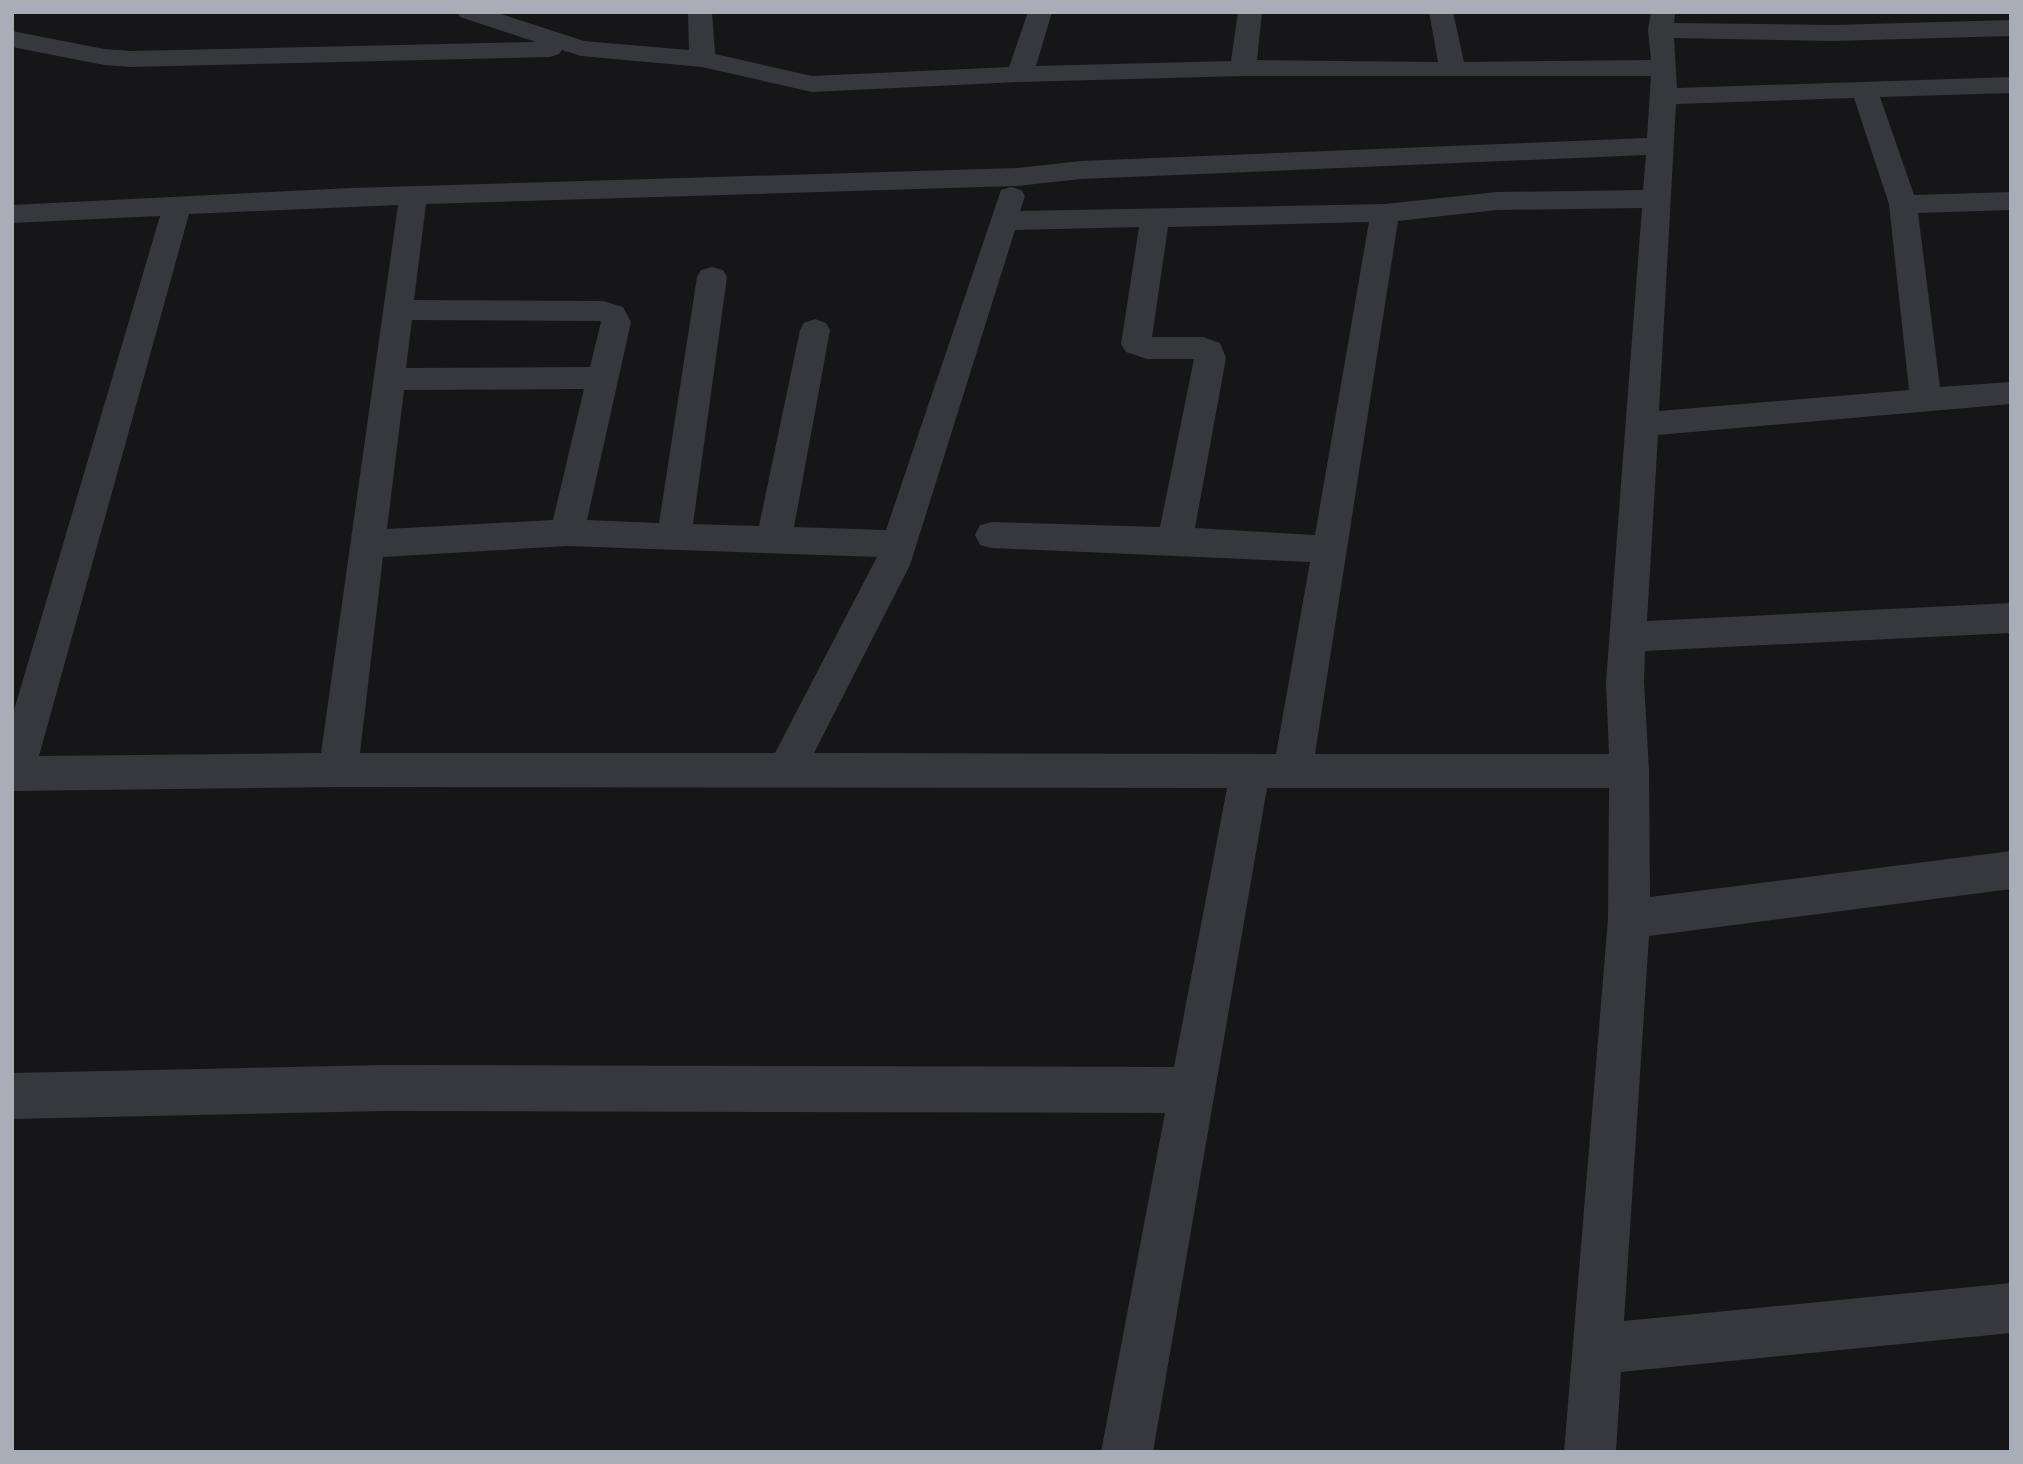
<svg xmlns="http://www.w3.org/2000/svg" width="2023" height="1464" viewBox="0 0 2023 1464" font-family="Arial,sans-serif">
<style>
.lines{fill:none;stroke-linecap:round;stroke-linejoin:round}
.minor{fill:#37383d;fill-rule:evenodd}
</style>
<rect width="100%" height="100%" fill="#161618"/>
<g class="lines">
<!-- minor -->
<path class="minor" d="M 457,12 L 495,12 L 584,41 L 689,50 L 688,12 L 712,12 L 715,54 L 812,76 L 1009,67 L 1028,12 L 1052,12 L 1036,66 L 1231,61 L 1238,12 L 1262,12 L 1257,60 L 1438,62 L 1429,12 L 1453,12 L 1464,62 L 1651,60 L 1648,30 L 1651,12 L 1675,12 L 1674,23 L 1833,25 L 2011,20 L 2011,36 L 1833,41 L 1674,38 L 1677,88 L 2011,77 L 2011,93 L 1880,97 L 1914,195 L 2011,192 L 2011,210 L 1918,213 L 1940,387 L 2011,382 L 2011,404 L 1658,435 L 1647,621 L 2011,603 L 2011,633 L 1645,651 L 1644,682 L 1649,771 L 1650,897 L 2011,851 L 2011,889 L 1649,936 L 1624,1321 L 2011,1283 L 2011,1333 L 1621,1372 L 1616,1452 L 1564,1452 L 1608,919 L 1609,788 L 1267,788 L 1153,1452 L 1101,1452 L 1165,1113 L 384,1111 L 12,1119 L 12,1073 L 384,1065 L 1174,1067 L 1227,788 L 338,787 L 12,791 L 12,717 L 160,216 L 12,223 L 12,205 L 351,188 L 1017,168 L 1081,161 L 1647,138 L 1651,76 L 1243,76 L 1020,82 L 812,92 L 702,67 L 581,56 L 562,50 L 559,54 L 550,57 L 131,67 L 104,65 L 12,47 L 12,31 L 104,49 L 131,51 L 536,42 L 460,17 ZM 1854,98 L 1889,204 L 1909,390 L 1659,411 L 1676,104 ZM 1646,155 L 1643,190 L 1497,192 L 1385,204 L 1020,211 L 1025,196 L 1021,190 L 1011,187 L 1001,190 L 886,530 L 794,527 L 830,330 L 826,323 L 815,319 L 804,323 L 800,330 L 759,526 L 693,524 L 727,277 L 723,270 L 712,267 L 701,270 L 697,277 L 659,523 L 587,520 L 631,322 L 623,307 L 603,301 L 414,300 L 426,204 L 1017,186 L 1081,179 ZM 398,205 L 321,753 L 39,756 L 189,214 ZM 1642,208 L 1606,682 L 1609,754 L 1315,754 L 1398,221 L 1497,210 ZM 1369,222 L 1315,535 L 1195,528 L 1226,358 L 1220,343 L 1203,337 L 1152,337 L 1168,227 ZM 1139,227 L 1121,344 L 1126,352 L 1147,359 L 1194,359 L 1160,527 L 992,522 L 980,525 L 975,535 L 980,545 L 992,548 L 1310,562 L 1276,754 L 814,753 L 910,565 L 1015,230 ZM 412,320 L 600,321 L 601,322 L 590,367 L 406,368 ZM 584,389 L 553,520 L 387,529 L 404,390 ZM 567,546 L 877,557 L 775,753 L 360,753 L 383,557 Z"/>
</g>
<!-- border -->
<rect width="2023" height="1464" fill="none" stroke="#a8adb8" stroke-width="28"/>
</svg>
